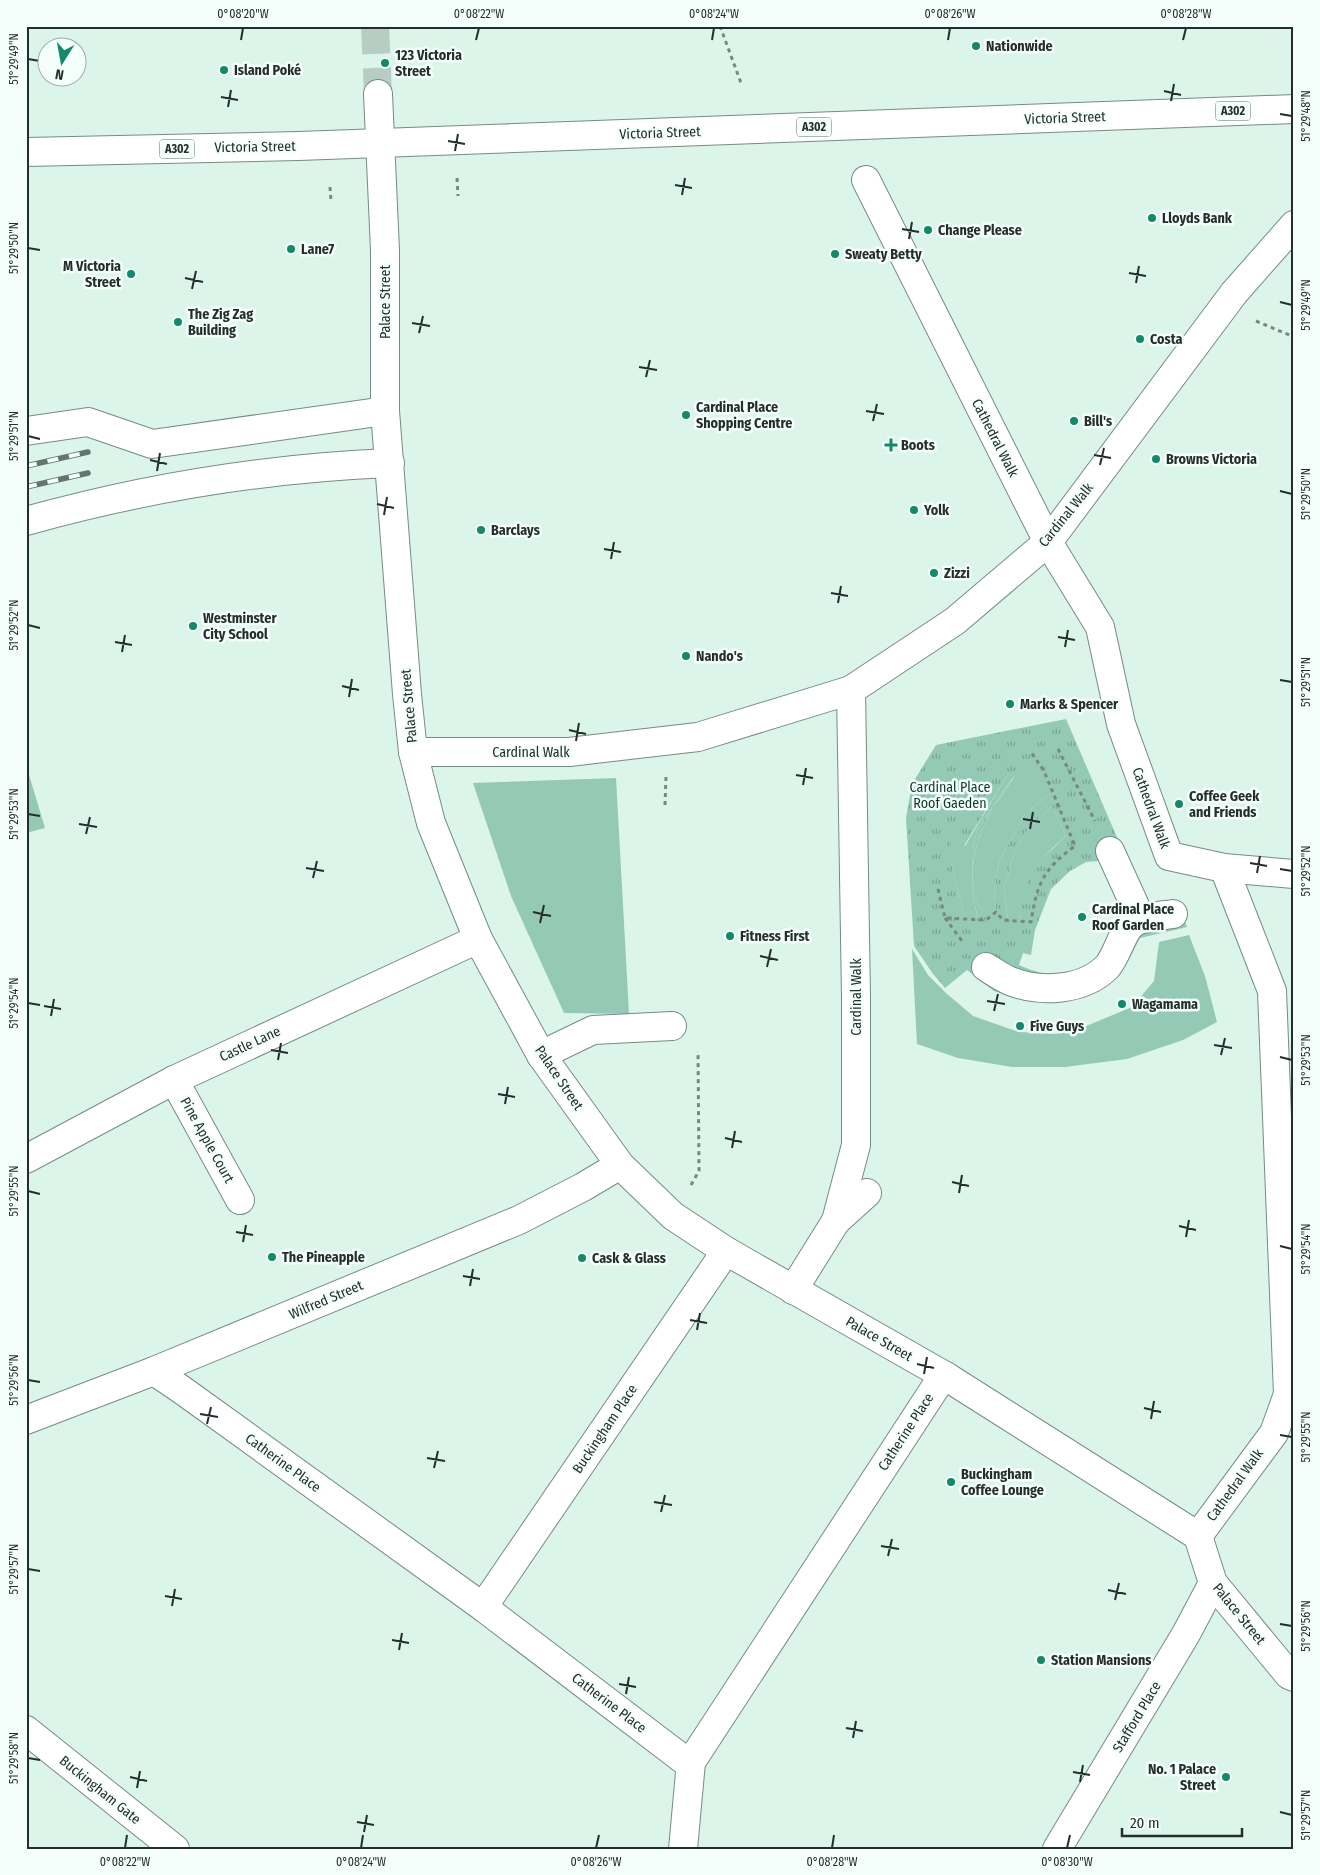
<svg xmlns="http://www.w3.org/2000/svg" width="1320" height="1875" viewBox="0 0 1320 1875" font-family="'Fira Sans Condensed',sans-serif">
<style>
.grass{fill:#94c9b5}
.park{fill:url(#park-tufts);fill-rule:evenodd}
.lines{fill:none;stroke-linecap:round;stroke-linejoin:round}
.minor-tunnel{stroke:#b7cdc4;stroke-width:28;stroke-dasharray:28 14;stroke-linecap:butt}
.minor-casing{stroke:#758c83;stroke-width:30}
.major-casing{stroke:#758c83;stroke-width:30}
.path{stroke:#778882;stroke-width:3;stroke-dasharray:4 4;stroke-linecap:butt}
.minor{stroke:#fff;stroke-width:28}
.major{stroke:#fff;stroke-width:28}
.rail-casing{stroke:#65746e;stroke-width:5.5}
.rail{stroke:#f4fefa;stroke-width:4;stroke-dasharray:11;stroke-linecap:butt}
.ticks{fill:none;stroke:#242e2a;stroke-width:2}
.poi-dot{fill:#12896a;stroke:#f4fefa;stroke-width:2}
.labels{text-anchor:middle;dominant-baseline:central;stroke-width:5;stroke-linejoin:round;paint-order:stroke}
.shield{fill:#f4fefa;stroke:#626c68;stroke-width:1}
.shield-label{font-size:12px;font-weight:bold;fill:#242e2a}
.poi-label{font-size:14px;font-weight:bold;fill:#242e2a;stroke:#f4fefa;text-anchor:start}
.street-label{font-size:14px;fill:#242e2a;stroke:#f4fefa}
.park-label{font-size:14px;fill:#11382c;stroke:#f4fefa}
.neatline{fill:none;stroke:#242e2a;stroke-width:2}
.ticks-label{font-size:12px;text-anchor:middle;fill:#242e2a}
</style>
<defs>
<pattern id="park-tufts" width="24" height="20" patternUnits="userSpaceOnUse" patternTransform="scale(1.25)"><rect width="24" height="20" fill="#94c9b5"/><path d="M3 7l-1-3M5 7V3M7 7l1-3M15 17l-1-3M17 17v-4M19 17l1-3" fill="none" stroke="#79a493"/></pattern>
</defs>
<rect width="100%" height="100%" fill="#dcf5eb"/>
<!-- grass -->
<g class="grass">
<path d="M 1037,760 L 1053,791 L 1025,814 L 999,862 L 994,891 L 996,912 L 986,920 C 982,911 976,900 974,891 C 966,838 999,792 1037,760 Z"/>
<path d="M 26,765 L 45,828 L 26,833 Z"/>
<path d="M 1008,774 L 1014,776 L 977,830 L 973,849 L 972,893 L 978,919 L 965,918 L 951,863 L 950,837 L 965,846 Z"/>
<path d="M 616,778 L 629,1014 L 564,1013 L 511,896 L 473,783 Z"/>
<path d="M 1052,806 L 1066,836 C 1032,865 1025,877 1020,922 L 1008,920 L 1004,888 L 1015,851 L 1028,829 Z"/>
<path d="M 1189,935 L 1205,976 L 1217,1022 L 1183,1040 L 1127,1059 L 1065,1067 L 1012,1067 L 958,1058 L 917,1044 L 912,949 L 928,975 L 946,993 L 973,1016 L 1019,1032 L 1056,1034 L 1084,1027 L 1132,1007 L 1154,981 L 1159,942 Z"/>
</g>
<!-- park -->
<path class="park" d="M 1066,719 L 1141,893 L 1152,913 L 1179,906 L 1187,927 L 1140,938 L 1128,961 L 1107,985 L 1081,997 L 1055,1003 L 1026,1001 L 994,991 L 967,970 L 945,988 L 933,974 L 914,946 L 906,818 L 912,784 L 936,745 ZM 1037,761 L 1053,791 L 1025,814 L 999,862 L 994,891 L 996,912 L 986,919 C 982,911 976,900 974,891 C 966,838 999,792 1037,761 ZM 1008,774 L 1014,777 L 977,830 L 973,849 L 972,893 L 978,918 L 965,918 L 951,863 L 951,838 L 964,846 ZM 1052,806 L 1066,836 L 1035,865 L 1023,892 L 1020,921 L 1008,920 L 1004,888 L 1015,851 L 1028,829 ZM 1110,860 L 1125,909 C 1120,922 1115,937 1108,949 C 1095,968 1063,978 1041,973 C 1034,971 1026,968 1019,965 L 1023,953 L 1031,955 L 1035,930 L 1051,889 L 1070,871 L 1086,862 Z"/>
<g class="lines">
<!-- minor-tunnel -->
<path class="minor-tunnel" d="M 375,26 L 378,94"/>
<defs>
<g id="minor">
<path d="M 378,94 L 385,251 L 385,411 L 407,694 L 413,752 L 431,823 L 478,939 L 541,1055 L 620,1165 L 673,1216 L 726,1251 L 947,1377 L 1198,1536 L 1213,1583 L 1289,1675 L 1294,1677"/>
<path d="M 866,180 L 1048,542 L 1100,627 L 1121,724 L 1169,856 L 1224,868 L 1272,991 L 1288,1394 L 1274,1433 L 1198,1536"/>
<path d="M 26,431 L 88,422 L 152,444 L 385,411"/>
<path d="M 26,521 C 144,488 267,468 390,463"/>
<path d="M 413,752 L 569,752 L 698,737 L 851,690"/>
<path d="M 1110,851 L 1141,919"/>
<path d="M 1224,868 L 1294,874"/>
<path d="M 986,967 C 994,972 1001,977 1010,981 C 1040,993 1083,991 1107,967 C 1117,956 1122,932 1132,924 C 1141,916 1161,916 1173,914"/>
<path d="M 541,1055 L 593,1030 L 672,1026"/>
<path d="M 174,1080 L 240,1200"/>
<path d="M 26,1159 L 174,1080 L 478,939"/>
<path d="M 836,1221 L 867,1193"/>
<path d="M 793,1290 L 836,1221 L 856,1145 L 856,998 L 851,690 L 955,621 L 1048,542 L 1234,293 L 1294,225"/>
<path d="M 154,1371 L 182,1390 L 483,1607 L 684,1760 L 691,1762 L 937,1385 L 947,1377"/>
<path d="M 26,1420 L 154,1371 L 519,1220 L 583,1187 L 620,1165"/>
<path d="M 483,1607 L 726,1251"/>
<path d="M 683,1849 L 691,1762"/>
<path d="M 1057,1849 L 1186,1634 L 1213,1583"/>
</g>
<g id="major">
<path d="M 26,152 L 299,146 L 1294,109"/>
<path d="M 26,1730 L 175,1849"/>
</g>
</defs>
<!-- minor casing -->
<use href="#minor" class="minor-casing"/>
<!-- major casing -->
<use href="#major" class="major-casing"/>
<!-- path -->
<g class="path">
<path d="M 720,26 L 741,83"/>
<path d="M 457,178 L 458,196"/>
<path d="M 330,187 L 331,201"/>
<path d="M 1256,321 L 1294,337"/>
<path d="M 1058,749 L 1095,821"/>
<path d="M 665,805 L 666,776"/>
<path d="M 938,889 L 945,918 L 986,920 L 996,912 L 1003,920 L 1031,922 C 1037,884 1043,869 1075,846 L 1044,771 L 1031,752"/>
<path d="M 945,918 L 962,941"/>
<path d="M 691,1185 L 699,1171 L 698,1051"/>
</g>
<!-- minor -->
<use href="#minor" class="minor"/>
<!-- major -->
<use href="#major" class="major"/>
<defs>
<g id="rail">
<path d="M 26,466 L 88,452"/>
<path d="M 26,487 L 88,473"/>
</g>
</defs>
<!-- rail casing -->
<use href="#rail" class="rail-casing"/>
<!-- rail -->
<use href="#rail" class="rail"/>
</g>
<!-- ticks -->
<path class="ticks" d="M 241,40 L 243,28M 476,40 L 479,28M 712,40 L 714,28M 948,40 L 950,28M 1183,40 L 1186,28M 28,59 L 40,61M 1164,91 L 1181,95M 221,97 L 238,100M 1171,101 L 1174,84M 228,107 L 231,90M 1280,114 L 1292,116M 448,141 L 465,144M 455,151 L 458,134M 675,185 L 692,188M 682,195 L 685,178M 902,229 L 919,232M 909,239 L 912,222M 28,248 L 40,250M 1129,273 L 1146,276M 185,278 L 203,282M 1136,283 L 1139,266M 192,289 L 196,271M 1280,302 L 1292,305M 412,323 L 430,326M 419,333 L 423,316M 639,367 L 657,370M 646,377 L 650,360M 866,411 L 884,414M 873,421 L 877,404M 28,436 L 40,439M 1094,455 L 1111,458M 150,460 L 167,464M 1100,465 L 1104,448M 157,471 L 160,453M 1280,491 L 1292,494M 377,504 L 394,508M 384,515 L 387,497M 604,549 L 621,552M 611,559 L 614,542M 831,593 L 848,596M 838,603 L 841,586M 28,625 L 40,628M 1058,637 L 1075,640M 115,642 L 132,645M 1065,647 L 1068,630M 122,652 L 125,635M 1280,680 L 1292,682M 342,686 L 359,690M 349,697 L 352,679M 569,730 L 586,734M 576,741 L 579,723M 796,775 L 813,778M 803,785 L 806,768M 28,814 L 40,816M 1023,819 L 1040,822M 79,824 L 97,827M 1030,829 L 1033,812M 86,834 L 90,817M 1250,863 L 1267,866M 306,868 L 324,871M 1280,869 L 1292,871M 1257,873 L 1260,856M 313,878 L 317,861M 533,912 L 551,916M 540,923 L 544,905M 760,956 L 778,960M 767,967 L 771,949M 987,1001 L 1005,1004M 28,1003 L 40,1005M 44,1006 L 61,1009M 994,1011 L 998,994M 51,1016 L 54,999M 1214,1045 L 1232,1048M 271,1050 L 288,1053M 1221,1055 L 1225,1038M 1280,1057 L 1292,1060M 278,1060 L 281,1043M 498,1094 L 515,1097M 505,1104 L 508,1087M 725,1138 L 742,1142M 732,1148 L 735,1131M 952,1182 L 969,1186M 28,1191 L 40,1194M 959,1193 L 962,1175M 1179,1226 L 1196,1230M 236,1232 L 253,1235M 1186,1237 L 1189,1220M 243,1242 L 246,1225M 1280,1246 L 1292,1249M 463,1276 L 480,1279M 470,1286 L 473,1269M 690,1320 L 707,1323M 697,1330 L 700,1313M 917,1364 L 934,1368M 924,1374 L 927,1357M 28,1380 L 40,1382M 1144,1408 L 1161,1412M 200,1414 L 218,1417M 1151,1419 L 1154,1401M 207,1424 L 211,1407M 1280,1435 L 1292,1437M 427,1458 L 445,1461M 434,1468 L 438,1451M 654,1502 L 672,1505M 661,1512 L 665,1495M 881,1546 L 899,1549M 888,1556 L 892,1539M 28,1569 L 40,1571M 1108,1590 L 1126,1594M 165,1596 L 182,1599M 1115,1600 L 1119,1583M 172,1606 L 175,1589M 1280,1624 L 1292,1626M 392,1640 L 409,1643M 399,1650 L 402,1633M 619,1684 L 636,1687M 626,1694 L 629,1677M 846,1728 L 863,1731M 853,1738 L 856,1721M 28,1758 L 40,1760M 1073,1772 L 1090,1775M 130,1777 L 147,1781M 1080,1782 L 1083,1765M 137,1788 L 140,1771M 1280,1812 L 1292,1815M 357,1822 L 374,1825M 364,1832 L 367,1815M 125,1848 L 127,1835M 361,1848 L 363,1835M 596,1848 L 599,1835M 832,1848 L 834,1835M 1067,1848 L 1070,1835"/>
<!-- markers -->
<g class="poi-dot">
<circle cx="976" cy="46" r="5"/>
<circle cx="385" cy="63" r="5"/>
<circle cx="224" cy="70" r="5"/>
<circle cx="1152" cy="218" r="5"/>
<circle cx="928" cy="230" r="5"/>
<circle cx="291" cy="249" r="5"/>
<circle cx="835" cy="254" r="5"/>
<circle cx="131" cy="274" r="5"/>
<circle cx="178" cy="322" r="5"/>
<circle cx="1140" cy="339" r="5"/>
<circle cx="686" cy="415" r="5"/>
<circle cx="1074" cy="421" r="5"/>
<path d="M888.5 437.5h5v5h5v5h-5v5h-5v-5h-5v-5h5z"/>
<circle cx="1156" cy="459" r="5"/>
<circle cx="914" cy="510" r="5"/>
<circle cx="481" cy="530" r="5"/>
<circle cx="934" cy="573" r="5"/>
<circle cx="193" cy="626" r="5"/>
<circle cx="686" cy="656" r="5"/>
<circle cx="1010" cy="704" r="5"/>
<circle cx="1179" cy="804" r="5"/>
<circle cx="1082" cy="917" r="5"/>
<circle cx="730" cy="936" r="5"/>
<circle cx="1122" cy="1004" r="5"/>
<circle cx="1020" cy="1026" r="5"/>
<circle cx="272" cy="1257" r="5"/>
<circle cx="582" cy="1258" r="5"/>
<circle cx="951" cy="1482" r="5"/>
<circle cx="1041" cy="1660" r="5"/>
<circle cx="1226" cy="1777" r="5"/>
</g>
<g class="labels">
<!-- shield labels -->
<g class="shield">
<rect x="1215.5" y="101.5" width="35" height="19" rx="4"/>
<rect x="796.5" y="117.5" width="35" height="19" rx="4"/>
<rect x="159.5" y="139.5" width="35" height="19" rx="4"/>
</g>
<g class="shield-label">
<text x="1233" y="111">A302</text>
<text x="814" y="127">A302</text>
<text x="177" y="149">A302</text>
</g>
<!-- poi labels -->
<g class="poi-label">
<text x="986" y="46">Nationwide</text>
<text x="395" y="55">123 Victoria<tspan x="395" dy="16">Street</tspan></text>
<text x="234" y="70">Island Poké</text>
<text x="1162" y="218">Lloyds Bank</text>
<text x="938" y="230">Change Please</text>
<text x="301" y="249">Lane7</text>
<text x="845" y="254">Sweaty Betty</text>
<text x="121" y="266" text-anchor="end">M Victoria<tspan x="121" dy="16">Street</tspan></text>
<text x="188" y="314">The Zig Zag<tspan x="188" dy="16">Building</tspan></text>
<text x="1150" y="339">Costa</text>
<text x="696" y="407">Cardinal Place<tspan x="696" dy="16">Shopping Centre</tspan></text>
<text x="1084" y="421">Bill's</text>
<text x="901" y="445">Boots</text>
<text x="1166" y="459">Browns Victoria</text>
<text x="924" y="510">Yolk</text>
<text x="491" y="530">Barclays</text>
<text x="944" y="573">Zizzi</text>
<text x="203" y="618">Westminster<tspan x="203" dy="16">City School</tspan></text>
<text x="696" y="656">Nando's</text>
<text x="1020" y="704">Marks &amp; Spencer</text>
<text x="1189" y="796">Coffee Geek<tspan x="1189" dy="16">and Friends</tspan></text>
<text x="1092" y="909">Cardinal Place<tspan x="1092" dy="16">Roof Garden</tspan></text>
<text x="740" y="936">Fitness First</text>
<text x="1132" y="1004">Wagamama</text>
<text x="1030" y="1026">Five Guys</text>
<text x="282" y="1257">The Pineapple</text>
<text x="592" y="1258">Cask &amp; Glass</text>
<text x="961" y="1474">Buckingham<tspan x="961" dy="16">Coffee Lounge</tspan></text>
<text x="1051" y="1660">Station Mansions</text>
<text x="1216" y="1769" text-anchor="end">No. 1 Palace<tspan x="1216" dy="16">Street</tspan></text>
</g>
<!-- street labels -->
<g class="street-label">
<text transform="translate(1065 118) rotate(-2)">Victoria Street</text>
<text transform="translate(660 133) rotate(-2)">Victoria Street</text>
<text transform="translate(255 147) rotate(-1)">Victoria Street</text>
<text transform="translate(385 302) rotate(-90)">Palace Street</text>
<text transform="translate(995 438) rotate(63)">Cathedral Walk</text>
<text transform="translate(1066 515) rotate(-51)">Cardinal Walk</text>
<text transform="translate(409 706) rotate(-95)">Palace Street</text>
<text x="531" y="752">Cardinal Walk</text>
<text transform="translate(1151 808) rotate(70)">Cathedral Walk</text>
<text transform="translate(856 997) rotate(-90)">Cardinal Walk</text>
<text transform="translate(250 1044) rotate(-25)">Castle Lane</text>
<text transform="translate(559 1078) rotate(56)">Palace Street</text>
<text transform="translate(207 1140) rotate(61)">Pine Apple Court</text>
<text transform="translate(326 1300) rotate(-23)">Wilfred Street</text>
<text transform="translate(879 1339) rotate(30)">Palace Street</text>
<text transform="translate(605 1429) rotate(-56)">Buckingham Place</text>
<text transform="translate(906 1432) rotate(-57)">Catherine Place</text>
<text transform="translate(283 1463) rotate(36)">Catherine Place</text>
<text transform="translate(1235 1485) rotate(-54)">Cathedral Walk</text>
<text transform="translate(1239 1614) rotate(51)">Palace Street</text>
<text transform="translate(609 1703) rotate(37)">Catherine Place</text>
<text transform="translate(1137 1717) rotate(-59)">Stafford Place</text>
<text transform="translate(100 1790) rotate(39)">Buckingham Gate</text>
</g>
<!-- park labels -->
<g class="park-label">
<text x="950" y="787">Cardinal Place<tspan x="950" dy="16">Roof Gaeden</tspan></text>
</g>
</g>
<!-- border -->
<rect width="1320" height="1875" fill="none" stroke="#f4fefa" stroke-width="55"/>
<!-- north arrow -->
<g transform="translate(62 62) rotate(191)"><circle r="24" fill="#f4fefa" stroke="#a1aba7"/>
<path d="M0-4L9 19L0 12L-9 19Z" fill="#12896a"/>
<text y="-8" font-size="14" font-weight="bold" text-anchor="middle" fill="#242e2a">N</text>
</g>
<!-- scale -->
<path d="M1122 1828v8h120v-8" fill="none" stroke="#242e2a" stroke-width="2.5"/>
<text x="1130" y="1828" font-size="15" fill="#242e2a" stroke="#f4fefa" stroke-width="4" paint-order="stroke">20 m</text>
<rect x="28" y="28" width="1264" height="1820" class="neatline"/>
<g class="ticks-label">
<text x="243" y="18">0°08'20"W</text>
<text x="479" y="18">0°08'22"W</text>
<text x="714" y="18">0°08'24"W</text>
<text x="950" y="18">0°08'26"W</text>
<text x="1186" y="18">0°08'28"W</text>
<text transform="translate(14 59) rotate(-90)" y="4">51°29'49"N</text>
<text transform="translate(1306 116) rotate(-90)" y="4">51°29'48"N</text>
<text transform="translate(14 248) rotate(-90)" y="4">51°29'50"N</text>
<text transform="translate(1306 305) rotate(-90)" y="4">51°29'49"N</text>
<text transform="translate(14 436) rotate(-90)" y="4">51°29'51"N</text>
<text transform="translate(1306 494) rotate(-90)" y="4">51°29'50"N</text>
<text transform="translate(14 625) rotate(-90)" y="4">51°29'52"N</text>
<text transform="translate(1306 682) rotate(-90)" y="4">51°29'51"N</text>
<text transform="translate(14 814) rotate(-90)" y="4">51°29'53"N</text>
<text transform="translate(1306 871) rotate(-90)" y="4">51°29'52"N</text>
<text transform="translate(14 1003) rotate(-90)" y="4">51°29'54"N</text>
<text transform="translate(1306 1060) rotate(-90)" y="4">51°29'53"N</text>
<text transform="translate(14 1191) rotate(-90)" y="4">51°29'55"N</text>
<text transform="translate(1306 1249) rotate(-90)" y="4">51°29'54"N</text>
<text transform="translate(14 1380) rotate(-90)" y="4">51°29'56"N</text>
<text transform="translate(1306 1437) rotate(-90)" y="4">51°29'55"N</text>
<text transform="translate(14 1569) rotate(-90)" y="4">51°29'57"N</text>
<text transform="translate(1306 1626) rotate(-90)" y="4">51°29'56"N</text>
<text transform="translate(14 1758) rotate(-90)" y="4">51°29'58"N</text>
<text transform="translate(1306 1815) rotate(-90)" y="4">51°29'57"N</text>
<text x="125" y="1866">0°08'22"W</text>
<text x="361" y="1866">0°08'24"W</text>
<text x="596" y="1866">0°08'26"W</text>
<text x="832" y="1866">0°08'28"W</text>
<text x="1067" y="1866">0°08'30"W</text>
</g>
</svg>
